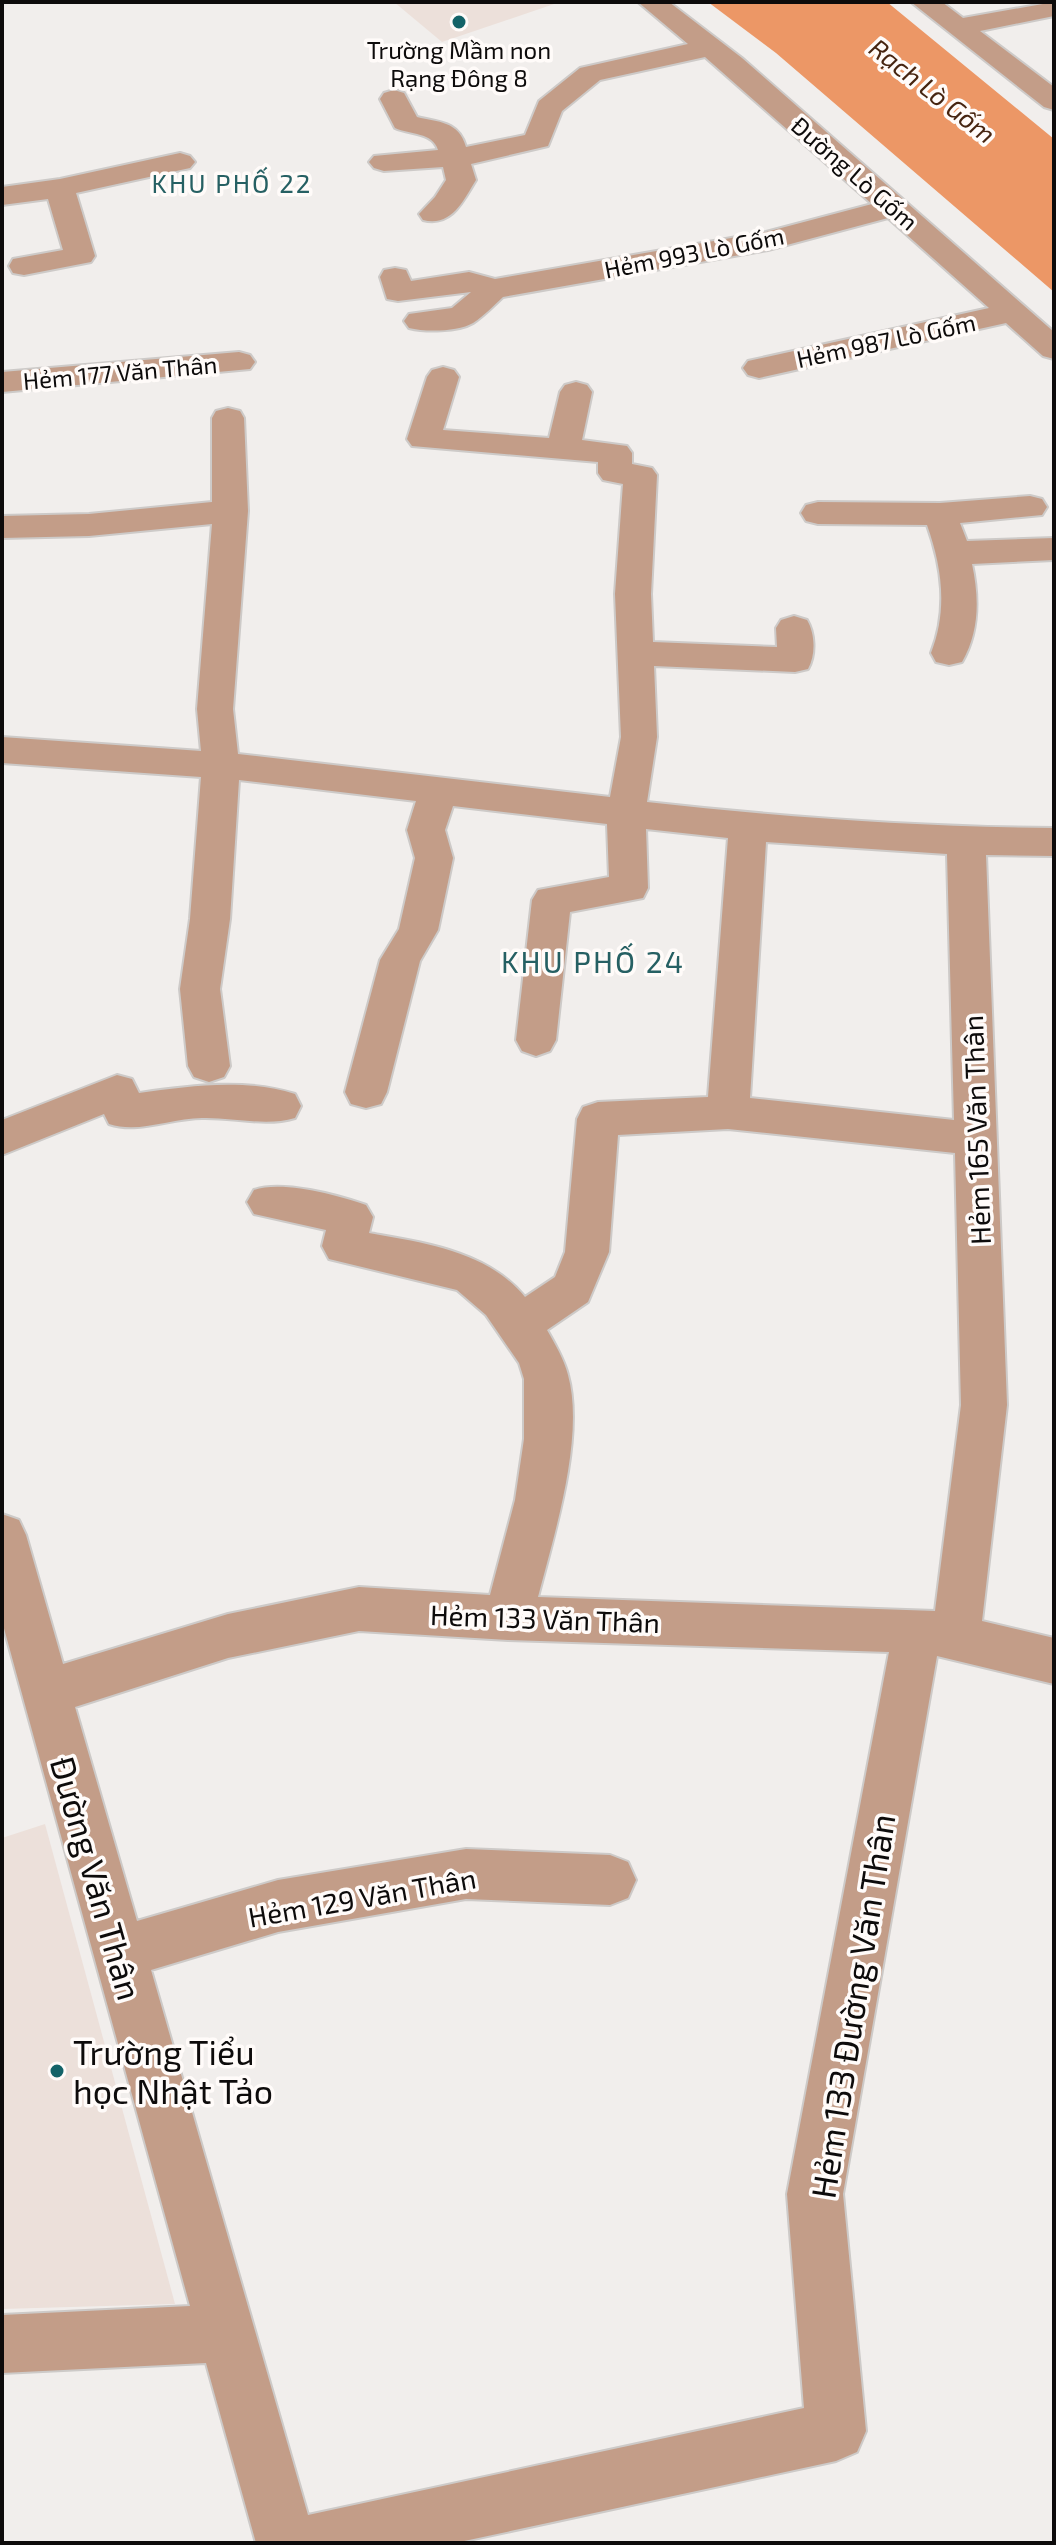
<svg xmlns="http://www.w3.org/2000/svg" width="1056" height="2545" viewBox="0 0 1056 2545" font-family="'Exo 2',sans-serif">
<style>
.built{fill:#ece0da}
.water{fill:#ec9766}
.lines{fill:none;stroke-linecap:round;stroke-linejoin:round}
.minor-casing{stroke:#cdcac8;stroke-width:4}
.minor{fill:#c39d88;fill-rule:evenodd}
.poi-dot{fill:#146368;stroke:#fffbf9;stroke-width:3}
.labels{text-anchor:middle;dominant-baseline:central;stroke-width:7;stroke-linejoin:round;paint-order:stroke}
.far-poi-label{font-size:24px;fill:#0d0b0b;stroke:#fffbf9}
.far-street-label{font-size:24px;fill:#0d0b0b;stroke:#fffbf9}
.far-water-label{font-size:26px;font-style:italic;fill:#472511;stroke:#fffbf9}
.far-neighbourhood-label{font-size:26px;letter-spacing:2px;fill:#266063;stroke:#fffbf9}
.street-label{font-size:28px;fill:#0d0b0b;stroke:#fffbf9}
.neighbourhood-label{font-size:30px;letter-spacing:2px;fill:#266063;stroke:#fffbf9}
.near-street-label{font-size:34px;fill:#0d0b0b;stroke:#fffbf9}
.near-poi-label{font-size:34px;fill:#0d0b0b;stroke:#fffbf9;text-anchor:start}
</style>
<rect width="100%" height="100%" fill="#f1eeec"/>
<!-- built -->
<g class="built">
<path d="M 394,2 L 560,2 L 442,42 Z"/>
<path d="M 45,1824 L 175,2304 L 2,2309 L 2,1838 Z"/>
</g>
<!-- water -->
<path class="water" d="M 708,2 L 887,2 L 1054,139 L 1054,292 L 776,53 Z"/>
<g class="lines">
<defs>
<g id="minor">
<path d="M 638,2 L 669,2 L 742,58 L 1054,332 L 1054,359 L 1043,356 L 1006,323 L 759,378 L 748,375 L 743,368 L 748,361 L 989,308 L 888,218 L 768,250 L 503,297 C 494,305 484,316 473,323 C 458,332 425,332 409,328 L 404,321 L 409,314 L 452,308 L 471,292 L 398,301 L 387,299 L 380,277 L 384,270 L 395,268 L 406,270 L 411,281 L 469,272 L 495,279 L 766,232 L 872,204 L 705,57 L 600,80 L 562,111 L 548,146 L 471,164 L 476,180 C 463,201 452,227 423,220 L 419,214 L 435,197 L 446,180 L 443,167 L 384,171 L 374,168 L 369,162 L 374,156 L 438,150 C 433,132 410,135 395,128 L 380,99 L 384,93 L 394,90 L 404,93 L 417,117 C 438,122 459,121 466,147 L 525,135 L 539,101 L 580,68 L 688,44 Z"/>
<path d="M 911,2 L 942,2 L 963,18 L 1054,2 L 1054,16 L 980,31 L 1054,87 L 1054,110 L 1044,107 Z"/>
<path d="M 180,153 L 190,156 L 195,162 L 190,168 L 76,193 L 95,256 L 91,262 L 24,275 L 13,273 L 9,266 L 13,259 L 63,250 L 48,199 L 2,205 L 2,187 L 60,179 Z"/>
<path d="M 239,352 L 250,355 L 255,362 L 250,369 L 2,392 L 2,372 Z"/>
<path d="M 443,367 L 454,370 L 459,377 L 443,430 L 549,438 L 560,392 L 565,385 L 576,382 L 587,385 L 592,392 L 582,440 L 627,446 L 632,453 L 632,464 L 652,468 L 657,475 L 651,594 L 653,642 L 777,647 L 776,628 L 781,620 L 794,616 L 807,620 C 815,633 816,655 808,669 L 795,672 L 654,666 L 657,737 L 647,802 C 782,817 918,827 1054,828 L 1054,856 L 986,855 L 1007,1405 L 982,1621 L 1054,1638 L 1054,1684 L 937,1656 L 843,2194 L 866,2431 L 857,2452 L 836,2461 L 455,2543 L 256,2543 L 206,2363 L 2,2373 L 2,2315 L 190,2306 L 2,1621 L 2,1514 L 19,1520 L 26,1535 L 63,1664 L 228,1614 L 359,1587 L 490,1595 L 515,1500 L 524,1439 L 524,1379 L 519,1363 L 486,1315 L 457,1290 L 329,1259 L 322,1246 L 326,1230 L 254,1214 L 247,1202 L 254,1190 C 282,1180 338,1195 366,1205 L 373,1217 L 369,1233 C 425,1243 487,1251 525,1297 L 555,1277 L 565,1252 L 577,1119 L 583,1107 L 598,1102 L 708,1097 L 728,838 L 646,829 L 648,888 L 643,898 L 570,912 L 556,1040 L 550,1051 L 536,1056 L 522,1051 L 516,1040 L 532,900 L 538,890 L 609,877 L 607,824 L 453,806 L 445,830 L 453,858 L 438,930 L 420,961 L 387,1092 L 381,1104 L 366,1108 L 351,1104 L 345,1092 L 380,960 L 399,929 L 415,858 L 407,830 L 416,801 L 239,780 L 230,919 L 220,989 L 230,1066 L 224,1077 L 209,1082 L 194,1077 L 188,1066 L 180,989 L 190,919 L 201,777 L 2,763 L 2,737 L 201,751 L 197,709 L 212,524 L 89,536 L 2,538 L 2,516 L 89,514 L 212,502 L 212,418 L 216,411 L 228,408 L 240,411 L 244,418 L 248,511 L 233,709 L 238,754 L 610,797 L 621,737 L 615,594 L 623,484 L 603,480 L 598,473 L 598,462 L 412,446 L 407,439 L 427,377 L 432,370 ZM 766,842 L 947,854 L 954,1120 L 750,1098 ZM 728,1129 L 955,1153 L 961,1405 L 935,1611 L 538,1597 C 554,1535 585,1437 568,1375 C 564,1359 555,1344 547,1330 L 588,1302 L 609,1252 L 618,1135 ZM 359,1631 L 508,1640 L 889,1652 L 787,2194 L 804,2408 L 308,2515 L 151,1970 L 278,1932 L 466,1899 L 610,1905 L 628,1898 L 636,1880 L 628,1862 L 610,1855 L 466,1849 L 278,1880 L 137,1921 L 75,1707 L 228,1658 Z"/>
<path d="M 1030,496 L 1042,499 L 1047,507 L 1042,515 L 960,523 L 967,541 L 1054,538 L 1054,560 L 972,564 C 979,597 980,631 962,662 L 949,665 L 936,662 L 931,653 C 948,610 942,567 927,525 L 818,524 L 806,521 L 801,513 L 806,505 L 818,502 L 940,503 Z"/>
<path d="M 117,1075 L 132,1079 L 139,1093 C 189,1086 245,1078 295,1094 L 301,1106 L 295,1118 C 265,1127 233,1117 202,1118 C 171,1118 139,1134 109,1124 L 104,1114 L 2,1155 L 2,1120 Z"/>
</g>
</defs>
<!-- minor casing -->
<use href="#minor" class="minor-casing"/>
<!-- minor -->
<use href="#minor" class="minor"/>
</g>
<!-- markers -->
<g class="poi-dot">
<circle cx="459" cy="22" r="8"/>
<circle cx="57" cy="2071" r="8"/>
</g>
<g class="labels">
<!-- far-poi labels -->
<g class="far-poi-label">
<text x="459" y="49">Trường Mầm non<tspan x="459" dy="28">Rạng Đông 8</tspan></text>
</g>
<!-- far-street labels -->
<g class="far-street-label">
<text transform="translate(855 173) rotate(41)">Đường Lò Gốm</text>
<text transform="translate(694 252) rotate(-11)">Hẻm 993 Lò Gốm</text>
<text transform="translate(886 340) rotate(-12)">Hẻm 987 Lò Gốm</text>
<text transform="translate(120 372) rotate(-5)">Hẻm 177 Văn Thân</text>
</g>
<!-- far-water labels -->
<g class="far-water-label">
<text transform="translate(933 90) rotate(38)">Rạch Lò Gốm</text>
</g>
<!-- far-neighbourhood labels -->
<g class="far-neighbourhood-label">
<text x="232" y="182">KHU PHỐ 22</text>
</g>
<!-- street labels -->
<g class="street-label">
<text transform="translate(976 1130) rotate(-92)">Hẻm 165 Văn Thân</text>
<text transform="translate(545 1618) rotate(2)">Hẻm 133 Văn Thân</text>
<text transform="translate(362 1897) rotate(-10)">Hẻm 129 Văn Thân</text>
</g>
<!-- neighbourhood labels -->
<g class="neighbourhood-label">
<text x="593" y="961">KHU PHỐ 24</text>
</g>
<!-- near-street labels -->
<g class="near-street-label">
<text transform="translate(97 1878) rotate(74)">Đường Văn Thân</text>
<text transform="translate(852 2006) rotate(-81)">Hẻm 133 Đường Văn Thân</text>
</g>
<!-- near-poi labels -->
<g class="near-poi-label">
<text x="73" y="2051">Trường Tiểu<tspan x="73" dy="39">học Nhật Tảo</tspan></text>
</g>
</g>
<!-- border -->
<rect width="1056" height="2545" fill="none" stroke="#0d0b0b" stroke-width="8"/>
</svg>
